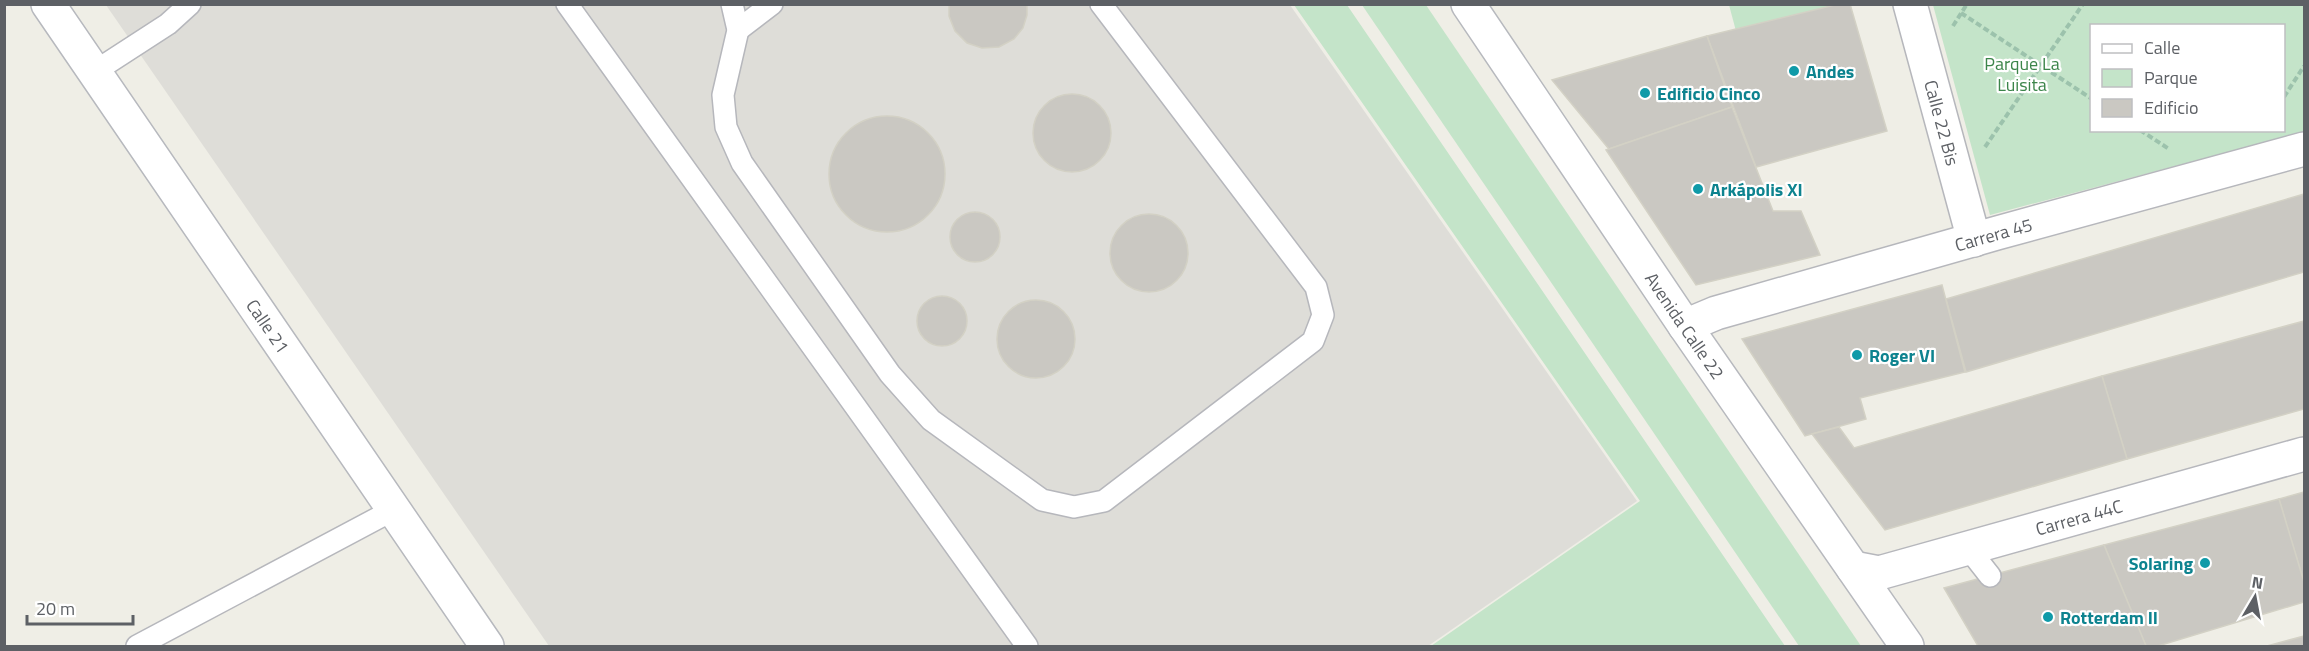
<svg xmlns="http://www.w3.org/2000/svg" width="2309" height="651" viewBox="0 0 2309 651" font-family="'Titillium Web',sans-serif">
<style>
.industrial{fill:#deddd8}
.green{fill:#c4e4c9;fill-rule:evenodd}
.building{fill:#cac8c2;stroke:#d3d1c5;stroke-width:1.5}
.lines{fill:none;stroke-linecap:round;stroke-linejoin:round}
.lane-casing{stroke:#b6b7bc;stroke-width:24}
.street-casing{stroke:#b6b7bc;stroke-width:36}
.secondary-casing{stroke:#b7b9be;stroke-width:36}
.path{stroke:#9cc2ac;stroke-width:4;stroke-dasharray:6 3;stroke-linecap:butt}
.lane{stroke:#fff;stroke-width:21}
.street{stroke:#fff;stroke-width:33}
.secondary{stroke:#fff;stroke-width:33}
.culture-dot{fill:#0f9aa8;stroke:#fff;stroke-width:2}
.labels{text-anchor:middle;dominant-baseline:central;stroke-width:4.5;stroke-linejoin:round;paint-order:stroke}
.park-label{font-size:18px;fill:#3c854a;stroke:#fff}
.culture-label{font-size:18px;font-weight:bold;fill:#0d838f;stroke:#fff;text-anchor:start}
.street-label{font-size:18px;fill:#5d6065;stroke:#fff}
</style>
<rect width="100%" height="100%" fill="#efeee6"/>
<!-- industrial -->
<path class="industrial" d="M 106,5 L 1290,5 L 1637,501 L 1428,646 L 549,646 Z"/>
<!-- green -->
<g class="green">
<path d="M 1835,4 L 1836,7 L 1736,31 L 1729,5 Z"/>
<path d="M 1294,5 L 1347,5 L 1785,646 L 1431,646 L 1640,501 Z"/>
<path d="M 1362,5 L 1426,5 L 1861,646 L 1799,646 Z"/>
<path d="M 1933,5 L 2304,5 L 2304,132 L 1990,215 ZM 2092,26 L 2284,26 L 2284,130 L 2092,130 Z"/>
</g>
<!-- building -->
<g class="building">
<path d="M 949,4 L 1027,4 L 1027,15 L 1023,28 L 1014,39 L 999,47 L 982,48 L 967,43 L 955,31 L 949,16 Z"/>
<path d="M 1839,4 L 1850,4 L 1887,131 L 1756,167 L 1707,36 Z"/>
<path d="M 1707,36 L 1732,107 L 1609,149 L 1552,80 Z"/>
<circle cx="1072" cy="133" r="39"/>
<path d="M 1732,107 L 1773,211 L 1801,211 L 1820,255 L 1696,285 L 1606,150 Z"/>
<circle cx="887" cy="174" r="58"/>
<path d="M 2304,194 L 2304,272 L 1966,372 L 1946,299 Z"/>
<circle cx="975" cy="237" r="25"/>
<circle cx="1149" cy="253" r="39"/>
<path d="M 1942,285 L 1965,372 L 1860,398 L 1866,419 L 1805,436 L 1742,339 Z"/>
<circle cx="942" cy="321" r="25"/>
<circle cx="1036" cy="339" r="39"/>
<path d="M 2304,321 L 2304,409 L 2127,459 L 2102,376 Z"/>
<path d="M 2102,376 L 2127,459 L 1885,530 L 1812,434 L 1839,427 L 1854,448 Z"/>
<path d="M 2304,492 L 2304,582 L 2279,499 Z"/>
<path d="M 2279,499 L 2304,582 L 2304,602 L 2158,646 L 2146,646 L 2104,545 Z"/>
<path d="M 2104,545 L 2146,646 L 1978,646 L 1944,588 Z"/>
<path d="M 2304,636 L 2304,646 L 2267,646 Z"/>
</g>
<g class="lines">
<defs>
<g id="lane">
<path d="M 567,4 L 1027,646"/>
<path d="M 732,4 L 738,30 L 723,95 L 726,127 L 742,163 L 890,374 L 931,420 L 1042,500 L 1074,507 L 1104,501 L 1313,341 L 1323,315 L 1316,287 L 1101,4"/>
<path d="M 738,30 L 772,4"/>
<path d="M 94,72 L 168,24 L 190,4"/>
<path d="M 1968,548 L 1990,576"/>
<path d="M 137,646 L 393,510"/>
</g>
<g id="street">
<path id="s1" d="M 1910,4 L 1974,240"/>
<path id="s2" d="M 1685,326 L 1716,313 L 1997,233 L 2304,149"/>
<path id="s3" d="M 1853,568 L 1879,573 L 2304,454"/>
</g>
<g id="secondary">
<path id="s4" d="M 48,4 L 487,646"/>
<path id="s5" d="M 1468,4 L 1685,326 L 1907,646"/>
</g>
</defs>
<!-- lane casing -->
<use href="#lane" class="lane-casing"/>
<!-- street casing -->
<use href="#street" class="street-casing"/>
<!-- secondary casing -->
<use href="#secondary" class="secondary-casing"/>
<!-- path -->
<g class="path">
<path d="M 1961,13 L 2092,99"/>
<path d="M 1953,26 L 1967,4"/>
<path d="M 2284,97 L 2304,66"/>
<path d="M 2140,130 L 2169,149"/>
<path d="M 1985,147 L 2083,4"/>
</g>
<!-- lane -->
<use href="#lane" class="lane"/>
<!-- street -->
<use href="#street" class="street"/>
<!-- secondary -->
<use href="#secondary" class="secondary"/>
</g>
<!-- markers -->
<g class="culture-dot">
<circle cx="1794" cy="71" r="6"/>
<circle cx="1645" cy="93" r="6"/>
<circle cx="1698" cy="189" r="6"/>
<circle cx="1857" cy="355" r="6"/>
<circle cx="2205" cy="563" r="6"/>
<circle cx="2048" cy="617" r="6"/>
</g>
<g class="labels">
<!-- park labels -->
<g class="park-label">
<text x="2022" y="63">Parque La<tspan x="2022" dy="21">Luisita</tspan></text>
</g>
<!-- culture labels -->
<g class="culture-label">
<text x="1806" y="71">Andes</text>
<text x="1657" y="93">Edificio Cinco</text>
<text x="1710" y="189">Arkápolis XI</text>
<text x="1869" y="355">Roger VI</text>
<text x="2193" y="563" text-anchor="end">Solaring</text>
<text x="2060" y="617">Rotterdam II</text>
</g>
<!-- street labels -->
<g class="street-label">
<text stroke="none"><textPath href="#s1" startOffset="123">Calle 22 Bis</textPath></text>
<text stroke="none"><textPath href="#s2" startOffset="322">Carrera 45</textPath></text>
<text stroke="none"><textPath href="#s4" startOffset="390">Calle 21</textPath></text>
<text stroke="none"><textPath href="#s5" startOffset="388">Avenida Calle 22</textPath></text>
<text stroke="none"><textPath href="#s3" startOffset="234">Carrera 44C</textPath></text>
</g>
</g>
<!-- border -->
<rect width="2309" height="651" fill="none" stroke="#5d6065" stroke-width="12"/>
<!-- legend -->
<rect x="2090" y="24" width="195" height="108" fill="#ffffff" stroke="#bebfc1" stroke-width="1.5"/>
<rect x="2102" y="44" width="30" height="9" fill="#ffffff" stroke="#bebfc1" stroke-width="1.5"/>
<text x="2144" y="54" font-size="18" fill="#5d6065">Calle</text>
<rect x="2102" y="69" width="30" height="18" fill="#c4e4c9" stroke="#bebfc1" stroke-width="1.5"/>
<text x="2144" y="84" font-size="18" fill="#5d6065">Parque</text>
<rect x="2102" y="99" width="30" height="18" fill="#cac8c2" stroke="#bebfc1" stroke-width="1.5"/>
<text x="2144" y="114" font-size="18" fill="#5d6065">Edificio</text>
<!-- north arrow -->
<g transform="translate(2255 597) rotate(10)" stroke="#ffffff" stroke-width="4.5" paint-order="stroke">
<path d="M0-4.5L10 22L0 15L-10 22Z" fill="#5d6065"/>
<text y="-9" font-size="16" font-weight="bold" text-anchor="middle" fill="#5d6065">N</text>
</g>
<!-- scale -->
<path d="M27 615v9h106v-9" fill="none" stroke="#5d6065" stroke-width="3"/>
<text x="36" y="615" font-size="18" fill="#5d6065" stroke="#ffffff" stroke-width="4.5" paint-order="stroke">20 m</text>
</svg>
